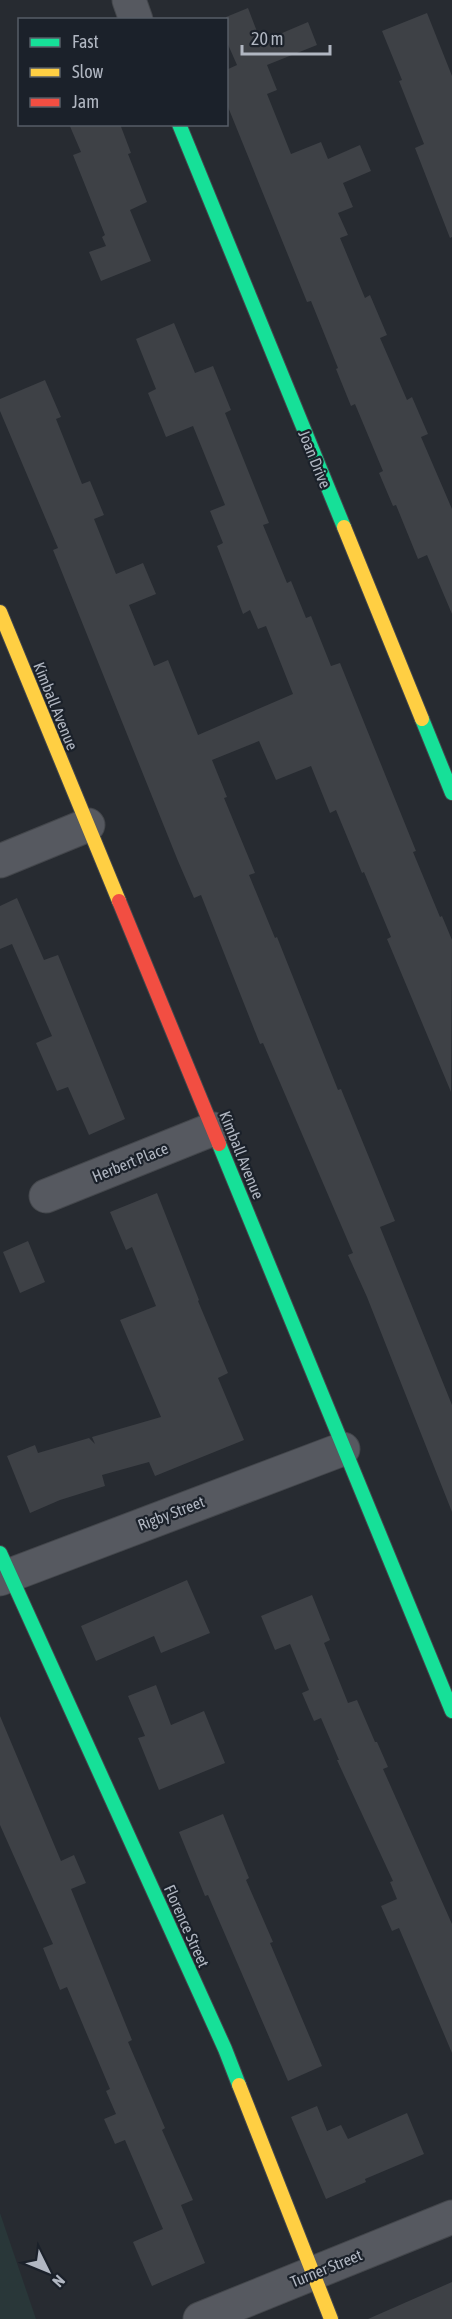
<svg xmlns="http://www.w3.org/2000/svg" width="452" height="2319" viewBox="0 0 452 2319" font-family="'Asap Condensed',sans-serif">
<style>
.green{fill:#293739}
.building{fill:#3e4146}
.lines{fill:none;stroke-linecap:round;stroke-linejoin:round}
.street-casing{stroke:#44474c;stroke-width:35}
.fast-casing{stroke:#44474c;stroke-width:16}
.slow-casing{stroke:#44474c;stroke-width:16}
.jam-casing{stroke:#44474c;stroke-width:16}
.street{stroke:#565960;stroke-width:33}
.fast{stroke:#16e098;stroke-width:14}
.slow{stroke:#ffcf43;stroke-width:14}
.jam{stroke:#f24e42;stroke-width:14}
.labels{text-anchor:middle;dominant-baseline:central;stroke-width:4.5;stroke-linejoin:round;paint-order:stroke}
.street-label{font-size:16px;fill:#b1b7c2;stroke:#1b212a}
</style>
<rect width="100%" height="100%" fill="#272b31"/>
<!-- green -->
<path class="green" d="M 0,2213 L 36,2319 L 0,2319 Z"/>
<!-- building -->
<g class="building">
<path d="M 248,8 L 261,42 L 308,22 L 317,45 L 267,65 L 277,90 L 267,94 L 291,154 L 321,142 L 328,159 L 360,145 L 371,171 L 343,183 L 353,207 L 338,213 L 348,235 L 340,238 L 365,298 L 370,295 L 387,335 L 380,338 L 407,400 L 412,397 L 428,434 L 421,437 L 452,509 L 452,614 L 427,555 L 418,559 L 396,505 L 393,506 L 379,473 L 383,471 L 355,404 L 351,406 L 336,369 L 338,368 L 311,301 L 307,302 L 226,102 L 226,70 L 237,65 L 226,40 L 226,17 Z"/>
<path d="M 427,13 L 452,76 L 452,237 L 450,238 L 415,148 L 424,144 L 399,81 L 402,80 L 382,31 Z"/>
<path d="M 69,124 L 120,124 L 131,153 L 128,154 L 147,202 L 130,210 L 151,261 L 101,281 L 89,252 L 106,246 L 102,237 L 105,235 L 73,155 L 81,152 Z"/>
<path d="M 174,323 L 195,373 L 213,366 L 231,410 L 225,413 L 269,523 L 263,525 L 287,583 L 291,581 L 306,618 L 311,616 L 331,666 L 340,663 L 416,851 L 413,852 L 440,917 L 442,916 L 452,940 L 451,1092 L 387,939 L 391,937 L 364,872 L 362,873 L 336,810 L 330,813 L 311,766 L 276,780 L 259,741 L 212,760 L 227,797 L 224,798 L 255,873 L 249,875 L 275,938 L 277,937 L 338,1090 L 341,1089 L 395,1221 L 380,1227 L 452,1405 L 452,1512 L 367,1297 L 348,1255 L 353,1253 L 263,1043 L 260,1044 L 201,895 L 194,898 L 178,861 L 53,550 L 58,548 L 0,411 L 0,399 L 45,380 L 61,417 L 56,419 L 82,484 L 90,481 L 104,515 L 94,519 L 116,574 L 143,563 L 156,594 L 129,605 L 154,666 L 168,660 L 198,735 L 293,694 L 266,626 L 258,629 L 250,610 L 243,614 L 231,582 L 217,546 L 223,543 L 210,511 L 225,505 L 193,426 L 166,437 L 148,393 L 156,389 L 136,339 Z"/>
<path d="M 17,898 L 44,960 L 58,955 L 125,1119 L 89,1135 L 68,1087 L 57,1091 L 36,1043 L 52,1036 L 12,944 L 0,949 L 0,906 Z"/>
<path d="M 157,1193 L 199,1300 L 198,1301 L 228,1373 L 218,1378 L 244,1440 L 155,1476 L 149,1462 L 102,1475 L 105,1486 L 60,1500 L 30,1513 L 7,1456 L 35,1445 L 38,1453 L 89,1438 L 95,1444 L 92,1437 L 161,1417 L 120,1320 L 156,1306 L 132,1247 L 126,1250 L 110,1212 Z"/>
<path d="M 28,1241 L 45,1282 L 20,1293 L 3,1252 Z"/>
<path d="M 187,1580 L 210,1633 L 161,1653 L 154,1636 L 96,1661 L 81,1626 Z"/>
<path d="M 312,1595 L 330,1640 L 324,1643 L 348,1703 L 357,1700 L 375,1742 L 377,1742 L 388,1767 L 383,1769 L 452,1924 L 452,2053 L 399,1928 L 392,1931 L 381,1906 L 397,1899 L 390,1882 L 393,1881 L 337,1760 L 339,1760 L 321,1718 L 314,1721 L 302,1693 L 309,1690 L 290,1644 L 275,1650 L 261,1616 Z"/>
<path d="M 156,1685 L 171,1725 L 204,1711 L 225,1763 L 159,1790 L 138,1738 L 145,1736 L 128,1696 Z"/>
<path d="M 0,1716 L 61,1861 L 74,1855 L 86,1883 L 71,1889 L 132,2040 L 128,2042 L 165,2128 L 162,2130 L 193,2200 L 181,2205 L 205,2263 L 152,2286 L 133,2242 L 163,2229 L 125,2140 L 115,2144 L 104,2119 L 116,2114 L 106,2091 L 110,2089 L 67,1987 L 60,1990 L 43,1948 L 53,1944 L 0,1825 Z"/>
<path d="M 223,1814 L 249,1878 L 246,1880 L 273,1942 L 270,1943 L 322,2066 L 288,2081 L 208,1895 L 205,1896 L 179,1832 Z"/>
<path d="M 317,2106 L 327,2131 L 341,2125 L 348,2139 L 407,2113 L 424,2154 L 365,2179 L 366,2182 L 326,2199 L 291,2117 Z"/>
<path d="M 452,2282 L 452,2319 L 368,2319 Z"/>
</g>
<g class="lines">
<defs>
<g id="street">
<path d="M 129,0 L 136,20"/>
<path d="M 0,861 L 88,825"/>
<path d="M 46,1196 L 213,1129"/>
<path d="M 0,1579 L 343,1449"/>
<path d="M 200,2319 L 452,2217"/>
</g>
<g id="fast">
<path d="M 179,124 L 344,527"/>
<path d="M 422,719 L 452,793"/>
<path d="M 219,1144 L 452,1711"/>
<path d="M 0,1553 L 225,2049 L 239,2085"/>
</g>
<g id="slow">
<path d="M 344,527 L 422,719"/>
<path d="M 0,612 L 119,901"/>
<path d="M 239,2085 L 331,2319"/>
</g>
<path id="jam" d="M 119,901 L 219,1144"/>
</defs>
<!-- street casing -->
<use href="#street" class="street-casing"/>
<!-- fast casing -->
<use href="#fast" class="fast-casing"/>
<!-- slow casing -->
<use href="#slow" class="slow-casing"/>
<!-- jam casing -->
<use href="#jam" class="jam-casing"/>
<!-- street -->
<use href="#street" class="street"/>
<!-- fast -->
<use href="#fast" class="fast"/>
<!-- slow -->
<use href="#slow" class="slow"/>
<!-- jam -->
<use href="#jam" class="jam"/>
</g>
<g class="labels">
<!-- street labels -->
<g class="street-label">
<text transform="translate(315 459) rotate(68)">Joan Drive</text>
<text transform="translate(56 706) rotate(68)">Kimball Avenue</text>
<text transform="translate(242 1155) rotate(68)">Kimball Avenue</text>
<text transform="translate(130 1162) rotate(-22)">Herbert Place</text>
<text transform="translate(171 1513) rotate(-21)">Rigby Street</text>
<text transform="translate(187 1926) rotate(66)">Florence Street</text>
<text transform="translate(326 2268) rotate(-22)">Turner Street</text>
</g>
</g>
<!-- legend -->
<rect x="18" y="18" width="210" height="108" fill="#1b212a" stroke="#575d67" stroke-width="1.5"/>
<rect x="30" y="38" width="30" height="9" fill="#16e098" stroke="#575d67" stroke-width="1.5"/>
<text x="72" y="48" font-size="18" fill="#b1b7c2">Fast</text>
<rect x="30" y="68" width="30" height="9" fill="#ffcf43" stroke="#575d67" stroke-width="1.5"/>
<text x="72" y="78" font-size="18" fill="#b1b7c2">Slow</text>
<rect x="30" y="98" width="30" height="9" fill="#f24e42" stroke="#575d67" stroke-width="1.5"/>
<text x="72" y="108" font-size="18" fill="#b1b7c2">Jam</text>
<!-- north arrow -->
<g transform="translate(48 2271) rotate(133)" stroke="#1b212a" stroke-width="4.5" paint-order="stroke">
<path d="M0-4.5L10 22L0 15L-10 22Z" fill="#b1b7c2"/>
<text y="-9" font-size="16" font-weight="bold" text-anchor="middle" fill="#b1b7c2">N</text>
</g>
<!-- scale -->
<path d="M242 45v9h88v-9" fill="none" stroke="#b1b7c2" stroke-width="3"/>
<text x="251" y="45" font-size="18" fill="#b1b7c2" stroke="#1b212a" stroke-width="4.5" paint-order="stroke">20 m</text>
</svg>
